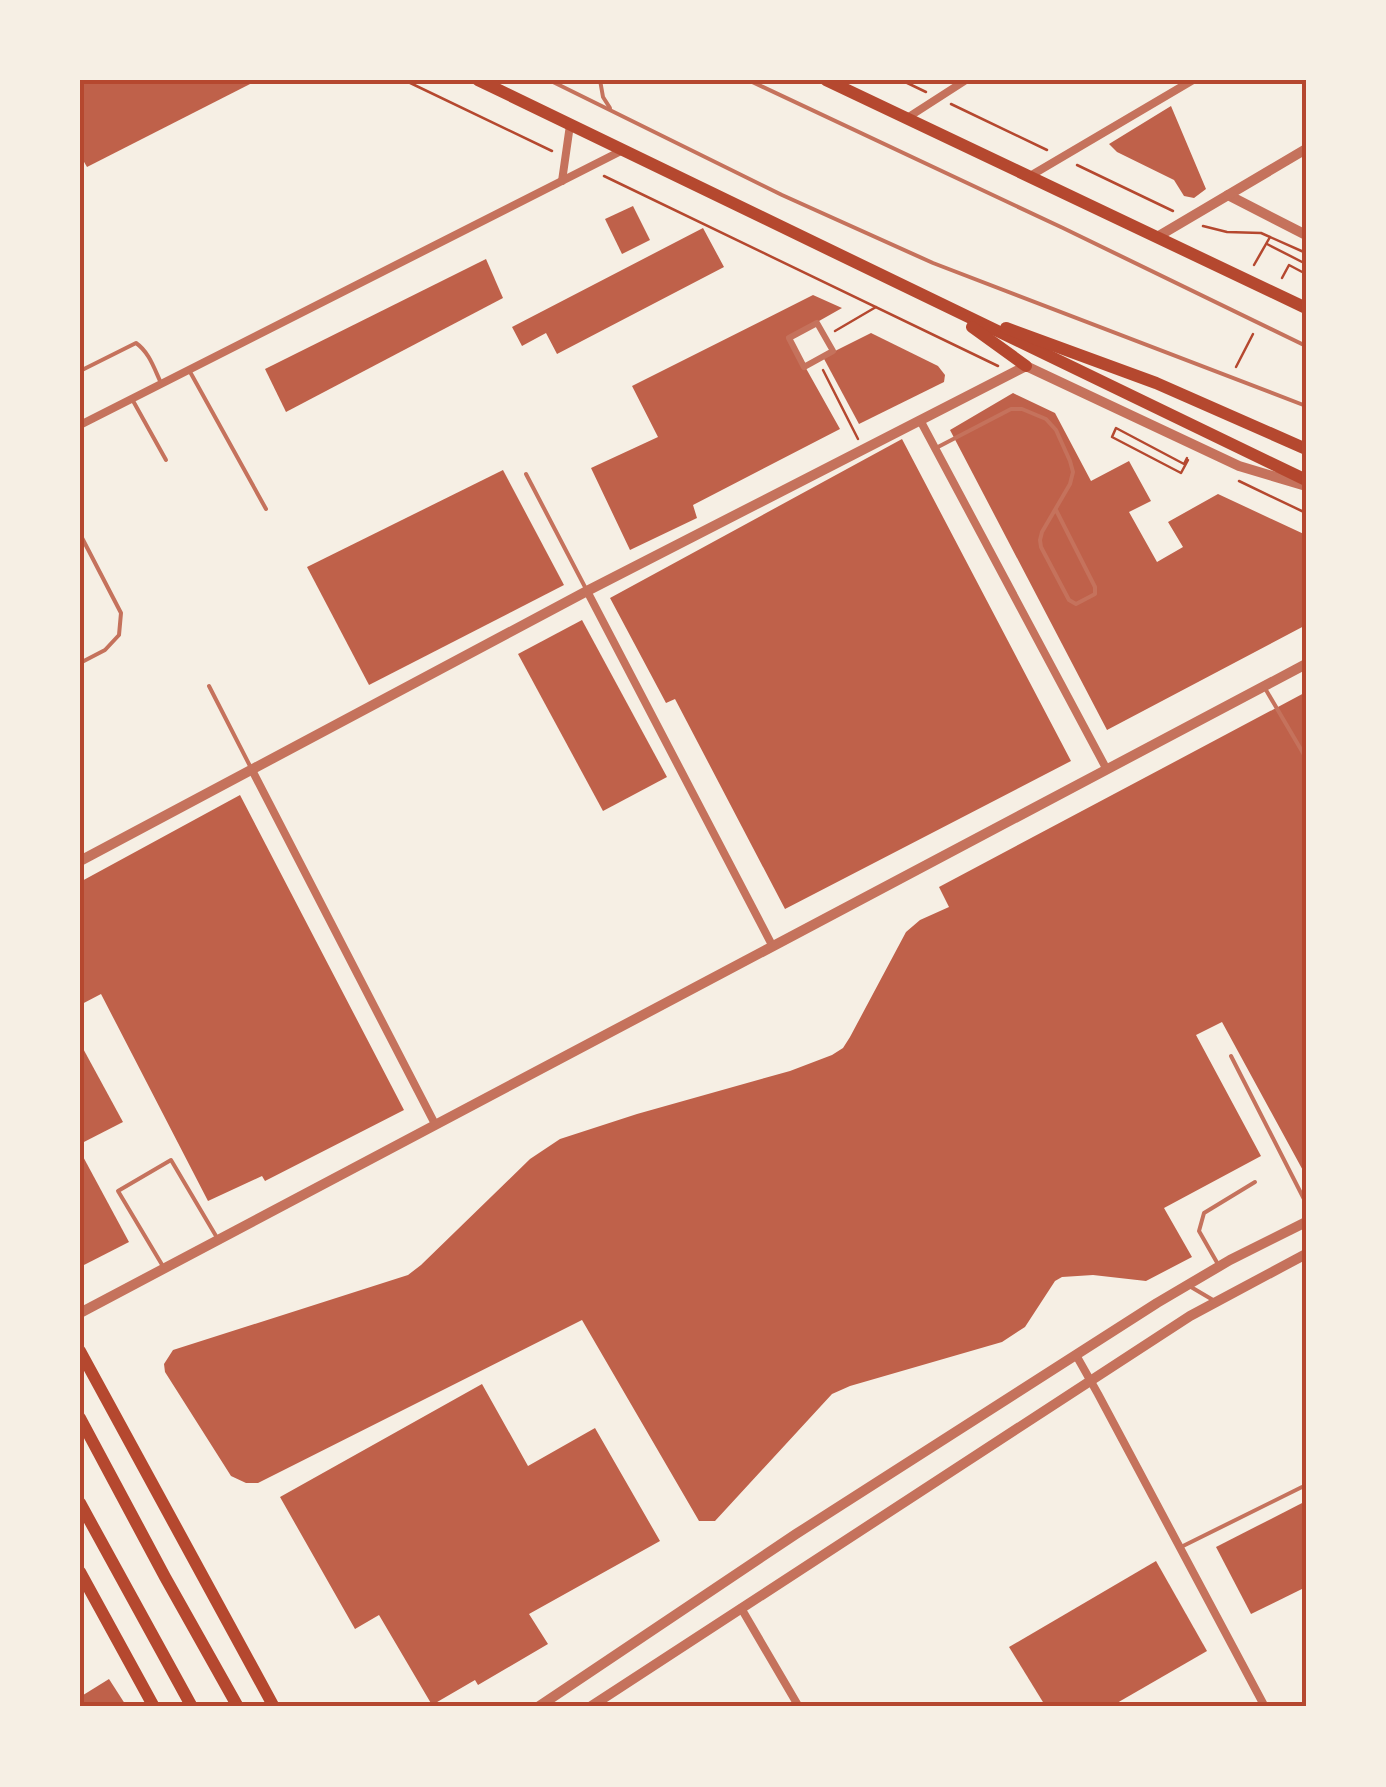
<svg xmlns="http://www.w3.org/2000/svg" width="1386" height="1787" viewBox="0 0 1386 1787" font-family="Barlow,sans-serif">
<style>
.building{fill:#bf614a}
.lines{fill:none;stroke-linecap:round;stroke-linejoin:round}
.path{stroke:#b5482f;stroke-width:2.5}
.service{stroke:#c5725c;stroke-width:4}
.pedestrian{stroke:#c5725c;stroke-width:6}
.minor{stroke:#c5725c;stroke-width:8}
.tertiary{stroke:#c5725c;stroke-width:10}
.primary{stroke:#b5482f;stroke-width:12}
.trunk{stroke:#b5482f;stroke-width:12}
.neatline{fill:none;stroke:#b5482f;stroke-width:4}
</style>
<rect width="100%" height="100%" fill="#f6efe4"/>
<!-- building -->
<g class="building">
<path d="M 80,80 L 258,80 L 87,167 L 80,155 Z"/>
<path d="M 1171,106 L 1206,189 L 1194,198 L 1184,196 L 1174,180 L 1117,152 L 1109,144 Z"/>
<path d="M 633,206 L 650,240 L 622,254 L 605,219 Z"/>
<path d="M 703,228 L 724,267 L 557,354 L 546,333 L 522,346 L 512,327 Z"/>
<path d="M 486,259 L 503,298 L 286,412 L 265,369 Z"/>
<path d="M 813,295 L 842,308 L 789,338 L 840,429 L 693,505 L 697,518 L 630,550 L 591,468 L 658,437 L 632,386 Z"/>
<path d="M 871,333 L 938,366 L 945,375 L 944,382 L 859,424 L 823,357 Z"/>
<path d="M 1013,393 L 1055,413 L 1091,481 L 1129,461 L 1151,501 L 1129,512 L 1157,562 L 1183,547 L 1168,522 L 1218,494 L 1306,535 L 1306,625 L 1107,730 L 950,430 Z"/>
<path d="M 902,439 L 1071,761 L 785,909 L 675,699 L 666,703 L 610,598 Z"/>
<path d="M 503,470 L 564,585 L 369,685 L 307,567 Z"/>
<path d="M 582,620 L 667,777 L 603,811 L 518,654 Z"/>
<path d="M 1306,692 L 1306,1176 L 1222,1022 L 1196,1035 L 1261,1156 L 1164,1208 L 1192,1257 L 1146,1281 L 1093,1275 L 1062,1277 L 1055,1281 L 1025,1327 L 1002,1342 L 850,1386 L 832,1394 L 715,1521 L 699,1521 L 582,1320 L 258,1483 L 246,1483 L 231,1476 L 165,1372 L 164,1364 L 173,1350 L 408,1275 L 421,1265 L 530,1159 L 560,1139 L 637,1114 L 790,1071 L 832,1055 L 843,1048 L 850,1037 L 906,932 L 920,920 L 949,907 L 939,887 Z"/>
<path d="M 240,795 L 404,1110 L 265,1181 L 262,1176 L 208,1201 L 101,994 L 80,1005 L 80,882 Z"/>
<path d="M 80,1043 L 123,1122 L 80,1144 Z"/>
<path d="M 80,1151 L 129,1242 L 82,1266 L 80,1262 Z"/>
<path d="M 482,1384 L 528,1466 L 595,1428 L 660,1541 L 529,1614 L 548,1644 L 478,1685 L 475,1680 L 432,1705 L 379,1615 L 355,1629 L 280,1497 Z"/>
<path d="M 1306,1501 L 1306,1587 L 1251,1614 L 1216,1547 Z"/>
<path d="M 1156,1561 L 1207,1651 L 1110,1707 L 1046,1707 L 1009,1647 Z"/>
<path d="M 109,1679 L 127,1707 L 80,1707 L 80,1697 Z"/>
</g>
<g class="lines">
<!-- path -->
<g class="path">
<path d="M 404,80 L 552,151"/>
<path d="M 901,80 L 926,92"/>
<path d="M 951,104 L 1047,150"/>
<path d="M 1077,165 L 1173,211"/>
<path d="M 604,176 L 998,366"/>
<path d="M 1203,226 L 1227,232 L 1261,233 L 1306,253"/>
<path d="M 1267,244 L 1306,264"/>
<path d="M 1254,265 L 1270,237"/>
<path d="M 1282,278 L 1289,265 L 1306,274"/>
<path d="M 835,331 L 876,307"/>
<path d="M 1236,367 L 1253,334"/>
<path d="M 823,370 L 858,439"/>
<path d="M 1187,458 L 1184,464 L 1116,428 L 1112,437 L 1181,473 L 1188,460"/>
<path d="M 1239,481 L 1306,513"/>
</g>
<!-- service -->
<g class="service">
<path d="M 549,80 L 782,195 L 933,263 L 1306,406"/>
<path d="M 600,80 L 603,97 L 610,108"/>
<path d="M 748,80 L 1063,228 L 1306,346"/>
<path d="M 189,370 L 266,509"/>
<path d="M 80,371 L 136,343 C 149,352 154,368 161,383"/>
<path d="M 132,399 L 166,460"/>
<path d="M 936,448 L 1011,409 L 1022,409 L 1046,419 L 1056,430 L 1070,461 L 1073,472 L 1070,484 L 1042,532 L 1040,540 L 1041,547 L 1069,600 L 1076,604 L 1095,594 L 1095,587 L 1056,510"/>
<path d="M 526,474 L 585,587"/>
<path d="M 80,534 L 121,613 L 119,635 L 105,650 L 80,663"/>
<path d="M 209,686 L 250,766"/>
<path d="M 1266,690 L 1306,758"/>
<path d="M 1231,1056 L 1306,1203"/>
<path d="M 1219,1266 L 1199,1231 L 1204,1213 L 1255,1182"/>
<path d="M 164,1268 L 118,1191 L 171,1160 L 216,1236"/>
<path d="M 1191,1287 L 1213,1300"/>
<path d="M 1181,1547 L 1302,1487"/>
</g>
<!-- pedestrian -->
<path class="pedestrian" d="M 817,323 L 833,351 L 804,367 L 789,338 Z"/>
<!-- minor -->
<g class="minor">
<path d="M 907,118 L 966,80"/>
<path d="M 1030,176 L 1193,80"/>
<path d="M 562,181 L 570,125"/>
<path d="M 920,420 L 1106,768"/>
<path d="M 80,425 L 623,150"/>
<path d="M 587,591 L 772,945"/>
<path d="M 252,770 L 435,1124"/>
<path d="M 1076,1355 L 1098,1394 L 1265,1707"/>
<path d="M 741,1608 L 799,1707"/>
</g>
<!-- tertiary -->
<g class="tertiary">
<path d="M 1228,195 L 1306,235"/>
<path d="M 1157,237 L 1306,149"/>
<path d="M 80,861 L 587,591 L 1026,366 L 1239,466 L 1306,486"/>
<path d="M 80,1313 L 1306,664"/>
<path d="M 538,1707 L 796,1534 L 1157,1303 L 1230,1260 L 1306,1222"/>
<path d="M 590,1707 L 1190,1316 L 1306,1254"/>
</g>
<!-- primary -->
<g class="primary">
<path d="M 80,1351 L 274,1707"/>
<path d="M 80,1418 L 165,1577 L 238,1707"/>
<path d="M 80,1503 L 192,1707"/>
<path d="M 80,1572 L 154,1707"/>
</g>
<!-- trunk -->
<g class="trunk">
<path d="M 478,80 L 1306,480"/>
<path d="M 826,80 L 1306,308"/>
<path d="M 972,327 L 1026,366"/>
<path d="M 1006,328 L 1156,383 L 1306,449"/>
</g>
</g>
<!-- border -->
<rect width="1386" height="1787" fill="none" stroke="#f6efe4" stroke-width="165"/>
<rect x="82" y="82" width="1222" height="1622" class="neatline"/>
</svg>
